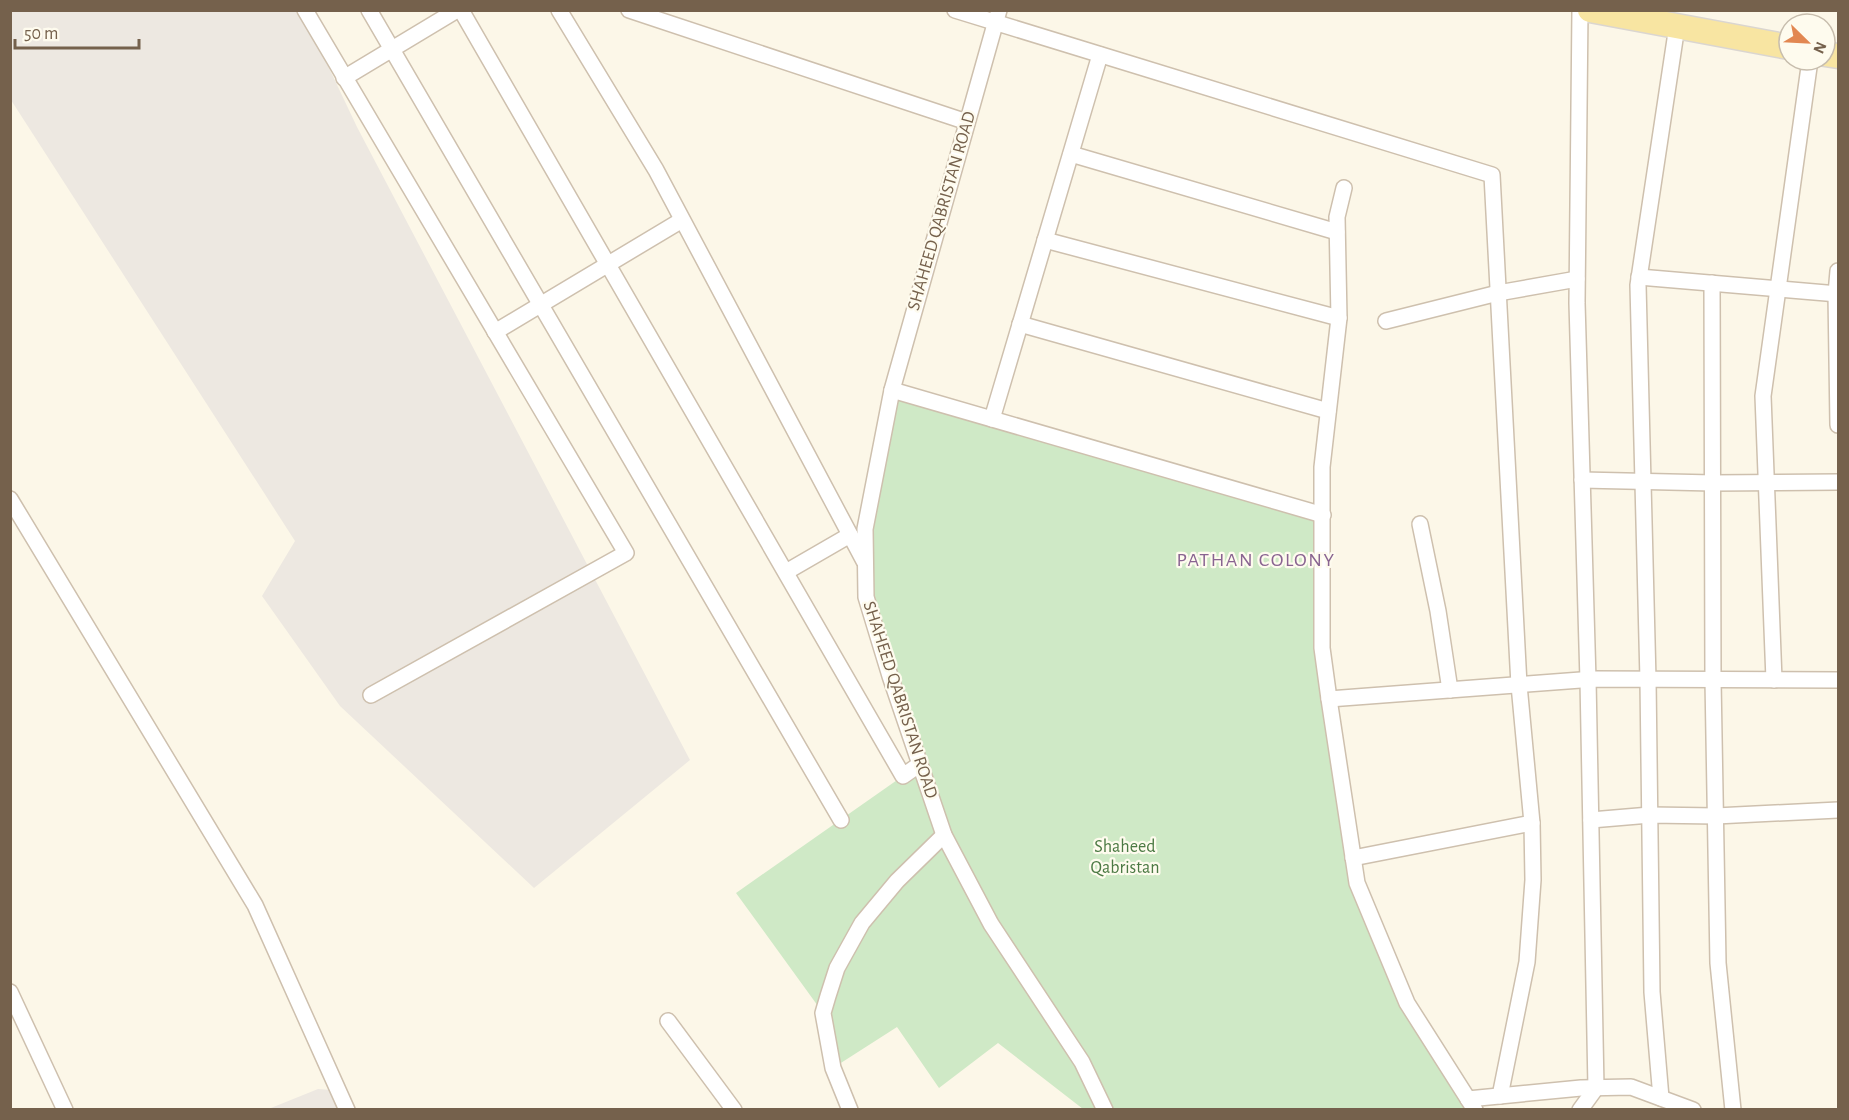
<svg xmlns="http://www.w3.org/2000/svg" width="1849" height="1120" viewBox="0 0 1849 1120" font-family="'Alegreya Sans',sans-serif">
<style>
.industrial{fill:#ede8e1}
.green{fill:#cfe9c6}
.lines{fill:none;stroke-linecap:round;stroke-linejoin:round}
.minor-casing{stroke:#cec0ae;stroke-width:18}
.primary-casing{stroke:#dbd6d0;stroke-width:27}
.minor{stroke:#fff;stroke-width:15}
.primary{stroke:#f8e5a2;stroke-width:24}
.labels{text-anchor:middle;dominant-baseline:central;stroke-width:4.5;stroke-linejoin:round;paint-order:stroke}
.street-label{font-size:18px;fill:#75614c;stroke:#fefbee}
.park-label{font-size:18px;fill:#4c7a44;stroke:#fefbee}
.neighbourhood-label{font-size:20px;letter-spacing:1.5px;fill:#896491;stroke:#fefbee}
</style>
<rect width="100%" height="100%" fill="#fcf7e8"/>
<!-- industrial -->
<g class="industrial">
<path d="M 11,11 L 302,11 L 357,127 L 690,760 L 534,888 L 340,706 L 262,596 L 295,541 L 11,100 Z"/>
<path d="M 318,1089 L 332,1090 L 342,1110 L 266,1110 Z"/>
</g>
<!-- green -->
<path class="green" d="M 891,395 L 1322,515 L 1322,648 L 1357,883 L 1407,1003 L 1475,1109 L 1083,1109 L 998,1043 L 939,1088 L 897,1027 L 833,1068 L 823,1013 L 736,893 L 920,764 L 866,597 L 865,529 Z"/>
<g class="lines">
<defs>
<g id="minor">
<path d="M 305,10 L 626,553 L 371,695"/>
<path d="M 369,10 L 841,820"/>
<path d="M 461,10 L 903,776 L 920,764"/>
<path d="M 559,10 L 656,170 L 864,561"/>
<path d="M 629,10 L 967,122"/>
<path d="M 955,10 L 1492,175 L 1519,685 L 1532,823 L 1533,880 L 1527,962 L 1500,1096"/>
<path d="M 999,10 L 892,390 L 865,529 L 866,597 L 890,676 L 944,835 L 991,924 L 1082,1062 L 1105,1110"/>
<path d="M 344,78 L 457,10"/>
<path d="M 1071,154 L 1337,232"/>
<path d="M 1344,188 L 1337,217 L 1339,318 L 1322,467 L 1322,648 L 1329,699 L 1357,883 L 1407,1003 L 1475,1110"/>
<path d="M 1045,240 L 1339,318"/>
<path d="M 1838,271 L 1836,294 L 1838,425"/>
<path d="M 1639,277 L 1838,294"/>
<path d="M 1712,283 L 1713,680 L 1718,963 L 1733,1110"/>
<path d="M 1386,321 L 1498,293 L 1577,279"/>
<path d="M 1020,324 L 1328,411"/>
<path d="M 495,332 L 682,220"/>
<path d="M 892,390 L 1323,515"/>
<path d="M 992,419 L 1100,55"/>
<path d="M 1582,480 L 1713,483 L 1838,482"/>
<path d="M 10,499 L 255,905 L 347,1110"/>
<path d="M 1420,524 L 1438,611 L 1450,690"/>
<path d="M 786,572 L 850,535"/>
<path d="M 1774,680 L 1763,396 L 1810,60"/>
<path d="M 1329,699 L 1594,679 L 1838,680"/>
<path d="M 1591,820 L 1650,815 L 1716,816 L 1838,810"/>
<path d="M 1353,858 L 1532,823"/>
<path d="M 10,992 L 65,1110"/>
<path d="M 668,1021 L 734,1110"/>
<path d="M 1661,1098 L 1652,992 L 1648,680 L 1638,285 L 1677,26"/>
<path d="M 1468,1099 L 1581,1088 L 1631,1087 L 1693,1110"/>
<path d="M 850,1110 L 833,1068 L 823,1013 L 828,996 L 837,968 L 862,923 L 897,881 L 944,835"/>
<path d="M 1580,1110 L 1596,1088 L 1588,680 L 1577,303 L 1580,10"/>
</g>
<g id="primary">
<path d="M 1590,10 L 1789,47"/>
<path d="M 1825,54 L 1838,56"/>
</g>
</defs>
<!-- minor casing -->
<use href="#minor" class="minor-casing"/>
<!-- primary casing -->
<use href="#primary" class="primary-casing"/>
<!-- minor -->
<use href="#minor" class="minor"/>
<!-- primary -->
<use href="#primary" class="primary"/>
</g>
<g class="labels">
<!-- street labels -->
<g class="street-label">
<text transform="translate(942 211) rotate(-74)">SHAHEED QABRISTAN ROAD</text>
<text transform="translate(900 700) rotate(72)">SHAHEED QABRISTAN ROAD</text>
</g>
<!-- park labels -->
<g class="park-label">
<text x="1125" y="847">Shaheed<tspan x="1125" dy="21">Qabristan</tspan></text>
</g>
<!-- neighbourhood labels -->
<g class="neighbourhood-label">
<text x="1256" y="560">PATHAN COLONY</text>
</g>
</g>
<!-- border -->
<rect width="1849" height="1120" fill="none" stroke="#75614c" stroke-width="24"/>
<!-- north arrow -->
<g transform="translate(1807 42) rotate(114)"><circle r="28" fill="#fefbee" stroke="#c7bdad" stroke-width="1.5"/>
<path d="M0-4.5L10 22L0 15L-10 22Z" fill="#e28751"/>
<text y="-9" font-size="16" font-weight="bold" text-anchor="middle" fill="#75614c">N</text>
</g>
<!-- scale -->
<path d="M15 39v9h124v-9" fill="none" stroke="#75614c" stroke-width="3"/>
<text x="24" y="39" font-size="18" fill="#75614c" stroke="#fefbee" stroke-width="4.5" paint-order="stroke">50 m</text>
</svg>
